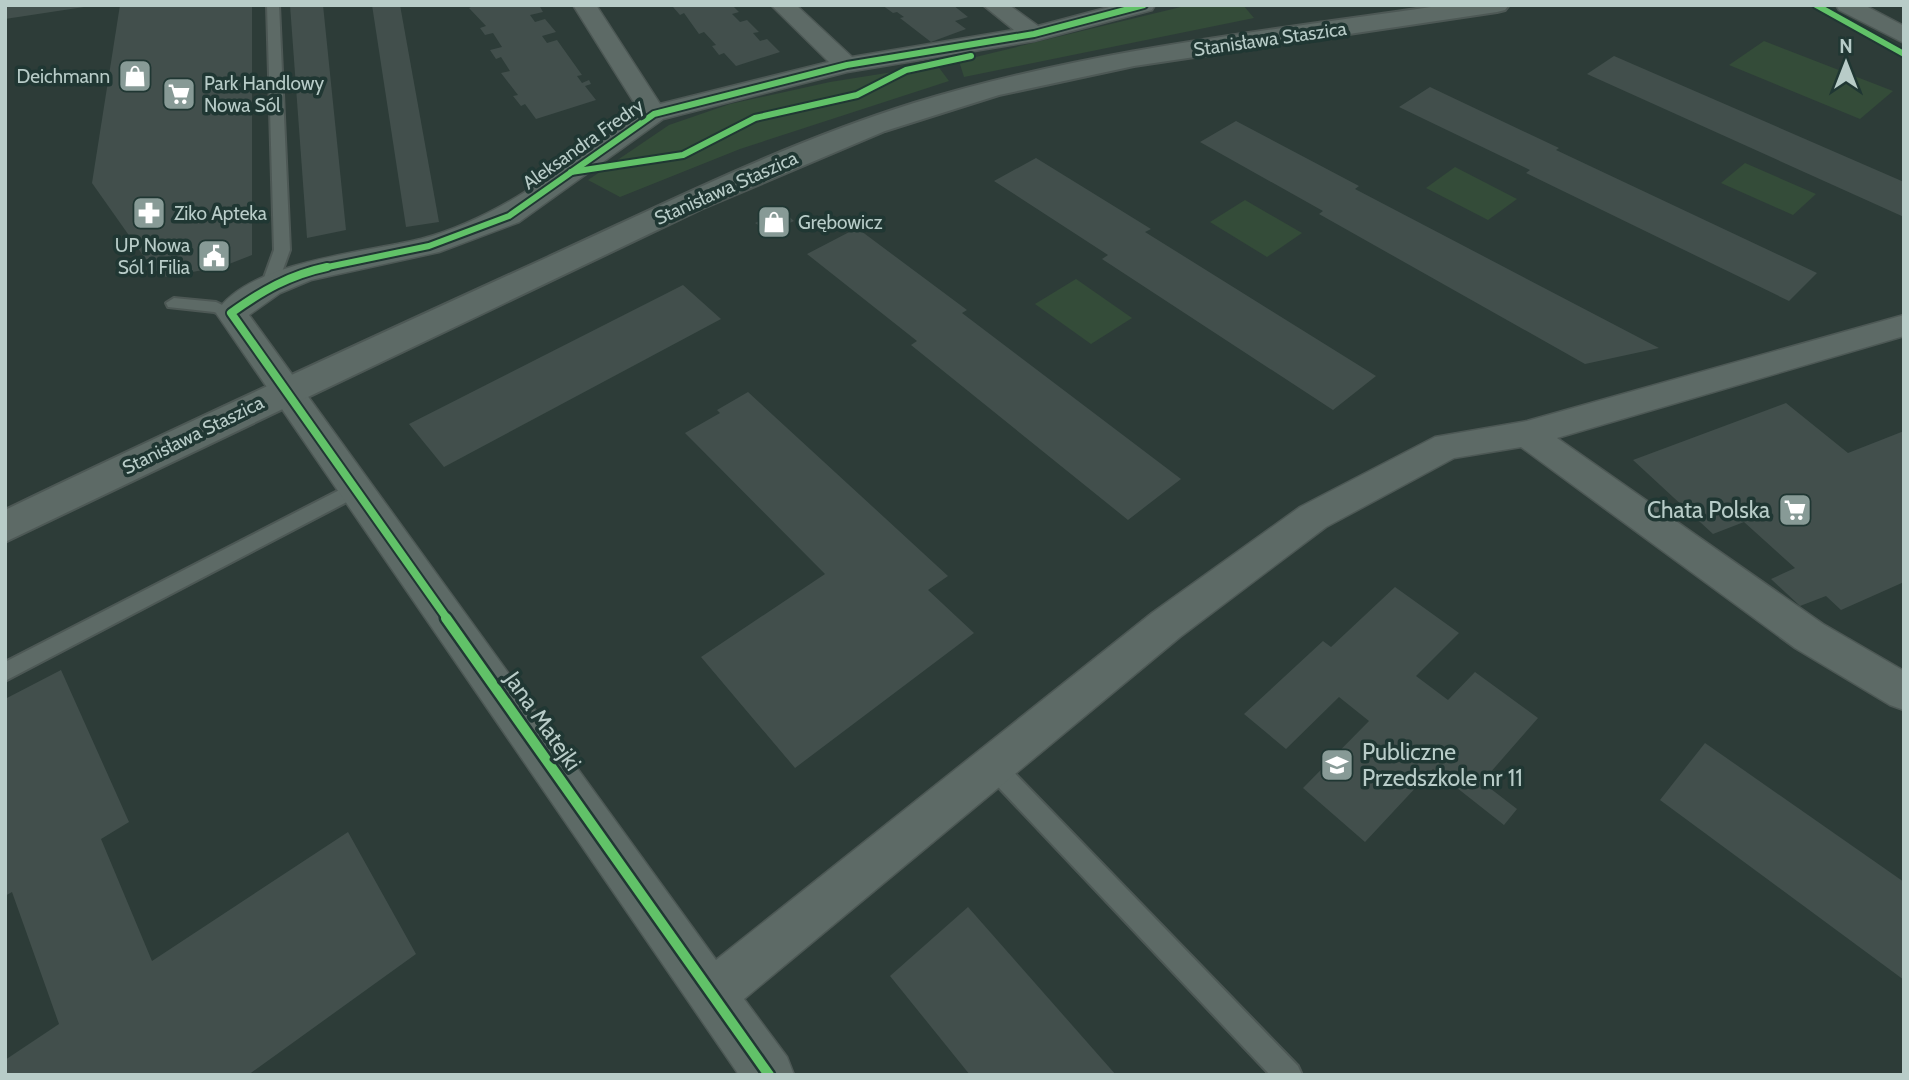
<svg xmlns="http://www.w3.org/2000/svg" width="1909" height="1080" viewBox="0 0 1909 1080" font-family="Cabin,sans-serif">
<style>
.green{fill:#344c39}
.building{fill:#424f4c}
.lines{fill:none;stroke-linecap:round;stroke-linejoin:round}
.service-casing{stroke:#4d5855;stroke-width:4}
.minor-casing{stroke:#4d5855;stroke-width:3}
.tertiary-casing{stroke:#4d5855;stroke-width:4}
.service{fill:#5d6a66;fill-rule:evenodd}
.minor{fill:#5d6a66;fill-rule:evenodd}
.tertiary{fill:#5d6a66;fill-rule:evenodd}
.cycleway-far2-casing{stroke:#203733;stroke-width:10}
.cycleway-far1-casing{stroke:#203733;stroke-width:12}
.cycleway-casing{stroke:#203733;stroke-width:15}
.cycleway-far2{stroke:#61c268;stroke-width:6}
.cycleway-far1{stroke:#61c268;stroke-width:8}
.cycleway{stroke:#61c268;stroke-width:10}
.labels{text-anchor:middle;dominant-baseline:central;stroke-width:7;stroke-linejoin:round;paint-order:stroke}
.far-street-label{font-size:19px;fill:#b8ccc8;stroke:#203733}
.far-poi-label{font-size:19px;fill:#b8ccc8;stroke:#203733;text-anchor:start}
.poi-label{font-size:23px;fill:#b8ccc8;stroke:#203733;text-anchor:end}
.street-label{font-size:23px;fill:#b8ccc8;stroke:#203733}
</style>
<rect width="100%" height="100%" fill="#2d3c38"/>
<!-- green -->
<g class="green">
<path d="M 1189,5 L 1243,5 L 1254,18 L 964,77 L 959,61 Z"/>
<path d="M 1764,41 L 1893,91 L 1860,119 L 1729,65 Z"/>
<path d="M 937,65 L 949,81 L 740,149 L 620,197 L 588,180 L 669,125 L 730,104 L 830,82 Z"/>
<path d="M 1745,163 L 1816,194 L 1793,215 L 1721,183 Z"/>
<path d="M 1455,167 L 1517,199 L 1488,220 L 1426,188 Z"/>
<path d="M 1245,200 L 1302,233 L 1267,257 L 1210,222 Z"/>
<path d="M 1076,279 L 1132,318 L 1091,344 L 1035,304 Z"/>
</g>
<!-- building -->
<g class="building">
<path d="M 5,5 L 84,5 L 84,7 L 5,19 Z"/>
<path d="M 120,5 L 252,5 L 252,255 L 224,266 L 166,277 L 152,268 L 92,183 Z"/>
<path d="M 290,5 L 323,5 L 346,230 L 307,238 Z"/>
<path d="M 372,5 L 400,5 L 439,222 L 406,227 Z"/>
<path d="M 475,5 L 539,5 L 543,12 L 530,15 L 535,22 L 545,19 L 556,32 L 542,36 L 547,43 L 557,40 L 582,75 L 577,76 L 582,83 L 589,80 L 591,84 L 585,86 L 596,100 L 536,119 L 525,104 L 521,106 L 513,96 L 518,95 L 501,73 L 510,71 L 501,57 L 496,59 L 490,50 L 502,47 L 493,33 L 485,35 L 480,28 L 486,26 L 469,8 Z"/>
<path d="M 678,5 L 732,5 L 739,12 L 732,14 L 740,22 L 747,20 L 759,32 L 753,33 L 760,41 L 767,39 L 780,52 L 736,66 L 724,53 L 719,55 L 712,46 L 716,45 L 704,32 L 699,34 L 684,13 L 680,15 L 673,7 Z"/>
<path d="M 882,5 L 953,5 L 968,17 L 955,21 L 966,29 L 931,42 L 900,18 L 904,17 L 897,12 L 893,13 Z"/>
<path d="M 1614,56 L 1904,182 L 1904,217 L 1587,74 Z"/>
<path d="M 1430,87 L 1559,148 L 1556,150 L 1817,273 L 1789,301 L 1526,173 L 1530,170 L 1399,107 Z"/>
<path d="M 1236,121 L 1359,186 L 1355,189 L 1659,348 L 1585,364 L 1319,214 L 1323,211 L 1200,142 Z"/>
<path d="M 1036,158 L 1151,229 L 1145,232 L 1376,376 L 1333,410 L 1102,259 L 1108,255 L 994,181 Z"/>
<path d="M 782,210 L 794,221 L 769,232 L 755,223 Z"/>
<path d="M 857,228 L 967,310 L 962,313 L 1181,479 L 1128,520 L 911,345 L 917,341 L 807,254 Z"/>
<path d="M 683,285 L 721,319 L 444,467 L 409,424 Z"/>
<path d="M 748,392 L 948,576 L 928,590 L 974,633 L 795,768 L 701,657 L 825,574 L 685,433 L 720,413 L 717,410 Z"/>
<path d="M 1786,403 L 1848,453 L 1904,431 L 1904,582 L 1841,610 L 1826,596 L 1800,606 L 1771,579 L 1795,568 L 1744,522 L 1713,534 L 1633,460 Z"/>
<path d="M 1395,587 L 1459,633 L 1416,676 L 1448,700 L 1475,672 L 1538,718 L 1482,782 L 1517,809 L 1504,825 L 1433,769 L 1365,842 L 1303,788 L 1369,721 L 1339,697 L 1286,749 L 1244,714 L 1323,641 L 1331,647 Z"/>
<path d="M 61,670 L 129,822 L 101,839 L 152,961 L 348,832 L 416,954 L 248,1075 L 5,1075 L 5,1060 L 59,1024 L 12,892 L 5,896 L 5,699 Z"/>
<path d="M 1705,743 L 1904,882 L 1904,980 L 1660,800 Z"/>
<path d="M 968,907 L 1116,1075 L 970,1075 L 890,976 Z"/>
</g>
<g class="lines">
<defs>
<g id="service">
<path d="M 267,5 L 279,5 L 290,250 L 277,286 L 269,291 L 261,286 L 274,250 Z"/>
<path d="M 174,298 L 216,302 L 239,313 L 231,318 L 214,312 L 168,307 L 166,303 Z"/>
<path d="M 355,482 L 364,489 L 362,494 L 5,681 L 5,662 Z"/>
<path d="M 992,755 L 1000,758 L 1298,1066 L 1302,1075 L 1270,1075 L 984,772 L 981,765 L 984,758 Z"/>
</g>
<g id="minor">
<path d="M 573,5 L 596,5 L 660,104 L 829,62 L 771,5 L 796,5 L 852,57 L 1014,30 L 983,5 L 1009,5 L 1038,26 L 1117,5 L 1155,5 L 1152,10 L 1034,41 L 847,72 L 663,119 L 519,222 L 439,252 L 311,280 L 280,293 L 249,315 L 716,960 L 1152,613 L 1300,507 L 1435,437 L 1527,421 L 1904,315 L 1904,336 L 1557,438 L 1823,624 L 1904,671 L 1904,710 L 1890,705 L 1795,648 L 1521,447 L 1454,458 L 1326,527 L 1180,637 L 744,999 L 787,1057 L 794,1075 L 739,1075 L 216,313 C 248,261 365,253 421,239 C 504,217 571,160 640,112 Z"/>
<path d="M 1836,5 L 1864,5 L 1904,26 L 1904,43 L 1839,10 Z"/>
</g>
<path id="tertiary" d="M 1445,5 L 1509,5 L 1505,10 L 1497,12 L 1134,66 L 999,95 L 885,131 L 701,209 L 5,542 L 5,510 C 184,424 364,341 544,259 C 666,203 786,143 914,103 C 1087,50 1266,31 1445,5 Z"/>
</defs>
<!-- service casing -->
<use href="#service" class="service-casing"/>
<!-- minor casing -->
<use href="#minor" class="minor-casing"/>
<!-- tertiary casing -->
<use href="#tertiary" class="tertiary-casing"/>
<!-- service -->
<use href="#service" class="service"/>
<!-- minor -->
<use href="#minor" class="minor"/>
<!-- tertiary -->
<use href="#tertiary" class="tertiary"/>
<defs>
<g id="cycleway-far2">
<path d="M 1816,5 L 1904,54"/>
<path d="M 571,172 L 683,155 L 755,118 L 857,95 L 906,70 L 971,56"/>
<path d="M 318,269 L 429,246 L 509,216 L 654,114 L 847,65 L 1034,34 L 1144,5"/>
</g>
<path id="cycleway-far1" d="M 327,267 C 289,275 262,291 231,313 L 448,620"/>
<path id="cycleway" d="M 446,618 L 769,1075"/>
</defs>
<!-- cycleway-far2 casing -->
<use href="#cycleway-far2" class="cycleway-far2-casing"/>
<!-- cycleway-far1 casing -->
<use href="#cycleway-far1" class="cycleway-far1-casing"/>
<!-- cycleway casing -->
<use href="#cycleway" class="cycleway-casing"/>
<!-- cycleway-far2 -->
<use href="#cycleway-far2" class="cycleway-far2"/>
<!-- cycleway-far1 -->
<use href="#cycleway-far1" class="cycleway-far1"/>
<!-- cycleway -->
<use href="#cycleway" class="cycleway"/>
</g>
<!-- icons -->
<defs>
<symbol id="shop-square" viewBox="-11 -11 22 22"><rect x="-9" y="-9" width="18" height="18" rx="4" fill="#879a96" stroke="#203733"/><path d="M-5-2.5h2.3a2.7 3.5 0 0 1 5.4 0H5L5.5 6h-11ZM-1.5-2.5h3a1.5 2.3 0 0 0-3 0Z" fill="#fff"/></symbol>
<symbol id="supermarket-square" viewBox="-11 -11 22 22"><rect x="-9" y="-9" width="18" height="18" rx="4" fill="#879a96" stroke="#203733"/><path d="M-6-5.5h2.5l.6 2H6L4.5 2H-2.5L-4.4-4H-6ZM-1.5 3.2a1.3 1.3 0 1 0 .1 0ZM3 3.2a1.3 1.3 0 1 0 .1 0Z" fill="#fff"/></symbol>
<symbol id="pharmacy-square" viewBox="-11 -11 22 22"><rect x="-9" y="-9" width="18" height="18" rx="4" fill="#879a96" stroke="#203733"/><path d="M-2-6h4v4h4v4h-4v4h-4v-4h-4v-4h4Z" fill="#fff"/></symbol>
<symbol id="civic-square" viewBox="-11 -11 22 22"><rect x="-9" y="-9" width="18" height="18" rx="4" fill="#879a96" stroke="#203733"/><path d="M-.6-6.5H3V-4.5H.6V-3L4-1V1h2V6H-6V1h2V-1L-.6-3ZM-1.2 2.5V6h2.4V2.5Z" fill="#fff"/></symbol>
<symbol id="school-square" viewBox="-11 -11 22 22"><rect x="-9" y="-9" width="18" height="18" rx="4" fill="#879a96" stroke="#203733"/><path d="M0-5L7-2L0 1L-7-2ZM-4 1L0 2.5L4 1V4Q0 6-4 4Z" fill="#fff"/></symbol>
</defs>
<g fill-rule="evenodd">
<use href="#shop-square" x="116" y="57" width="38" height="38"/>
<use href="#supermarket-square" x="160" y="75" width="38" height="38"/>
<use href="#pharmacy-square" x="130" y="194" width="38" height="38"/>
<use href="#shop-square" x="755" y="203" width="38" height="38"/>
<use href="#civic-square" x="195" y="237" width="38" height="38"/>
<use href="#supermarket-square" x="1776" y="491" width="38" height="38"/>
<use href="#school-square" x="1318" y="746" width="38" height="38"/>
</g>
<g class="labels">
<!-- far-street labels -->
<g class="far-street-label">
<text transform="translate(1270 39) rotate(-8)">Stanisława Staszica</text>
<text transform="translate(583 144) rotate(-35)">Aleksandra Fredry</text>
<text transform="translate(726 188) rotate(-24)">Stanisława Staszica</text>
<text transform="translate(193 435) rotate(-26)">Stanisława Staszica</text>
</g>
<!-- far-poi labels -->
<g class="far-poi-label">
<text x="110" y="76" text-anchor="end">Deichmann</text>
<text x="204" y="83">Park Handlowy<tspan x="204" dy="22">Nowa Sól</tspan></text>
<text x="174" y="213">Ziko Apteka</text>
<text x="798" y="222">Grębowicz</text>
<text x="190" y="245" text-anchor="end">UP Nowa<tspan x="190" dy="22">Sól 1 Filia</tspan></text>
</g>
<!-- poi labels -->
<g class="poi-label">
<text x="1770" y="510">Chata Polska</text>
<text x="1362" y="752" text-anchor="start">Publiczne<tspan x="1362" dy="26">Przedszkole nr 11</tspan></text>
</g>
<!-- street labels -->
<g class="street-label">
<text transform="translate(543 721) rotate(55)">Jana Matejki</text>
</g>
</g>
<!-- border -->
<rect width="1909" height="1080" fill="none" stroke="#b8ccc8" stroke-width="14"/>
<!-- north arrow -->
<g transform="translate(1846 63)" stroke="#203733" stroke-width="5" paint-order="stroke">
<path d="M0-5L12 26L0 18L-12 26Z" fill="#b8ccc8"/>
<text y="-10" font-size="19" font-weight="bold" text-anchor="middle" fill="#b8ccc8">N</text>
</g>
</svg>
